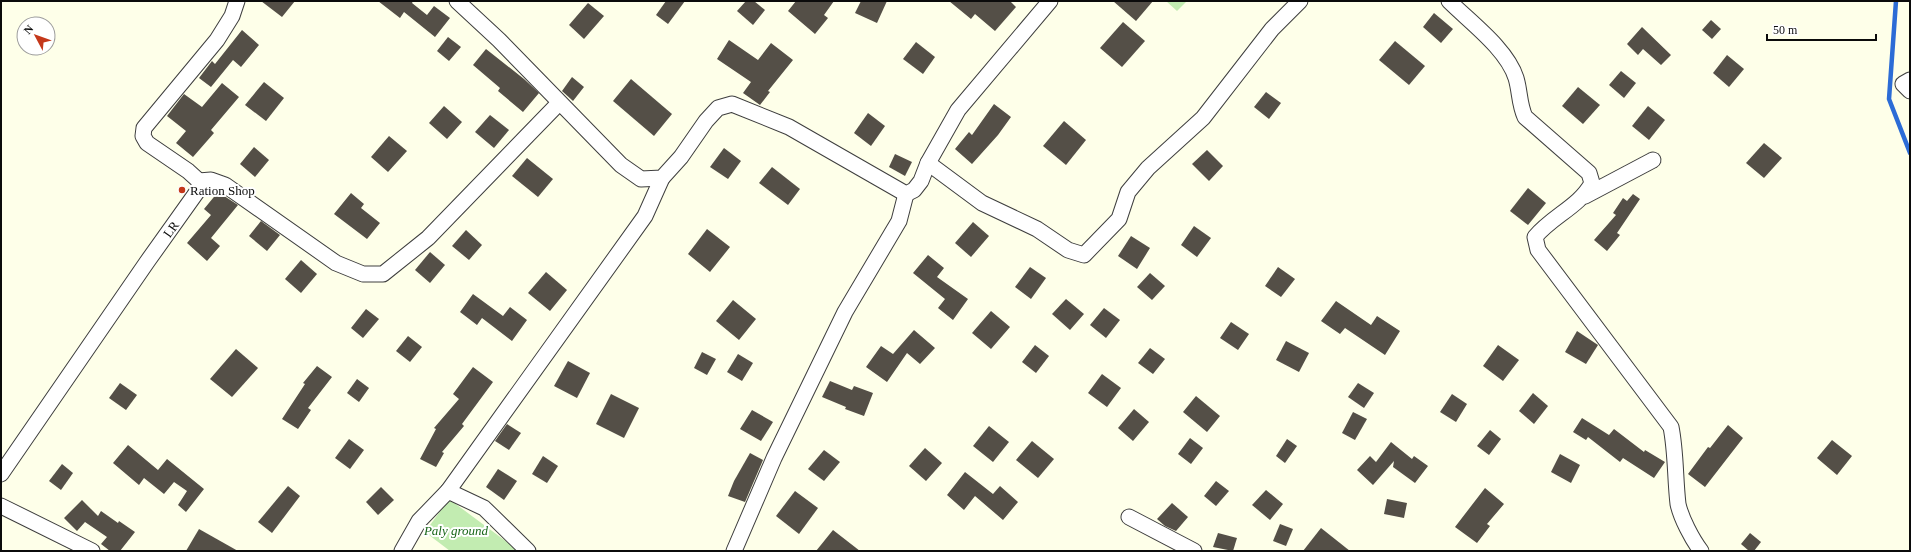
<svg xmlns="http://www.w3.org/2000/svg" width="1911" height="552" viewBox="0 0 1911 552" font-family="Georgia,serif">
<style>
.green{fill:#c2ecb1}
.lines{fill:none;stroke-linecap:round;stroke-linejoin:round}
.stream{stroke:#2c6cd6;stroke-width:4.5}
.building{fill:#544f47}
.minor-casing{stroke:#3e3e3e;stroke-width:17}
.minor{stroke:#fff;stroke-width:15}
.poi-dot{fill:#c4381a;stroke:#fff;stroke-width:1.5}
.labels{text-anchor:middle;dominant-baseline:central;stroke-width:4;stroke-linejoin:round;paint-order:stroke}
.poi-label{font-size:13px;fill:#0b0b0b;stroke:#fff;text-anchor:start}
.street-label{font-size:13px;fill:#0b0b0b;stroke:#fff}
.park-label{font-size:13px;font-style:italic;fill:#186619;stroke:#fff}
</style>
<rect width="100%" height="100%" fill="#feffe9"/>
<!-- green -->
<g class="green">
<path d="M 1166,1 L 1187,1 L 1177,11 Z"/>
<path d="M 449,499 L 519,551 L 450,551 L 425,532 Z"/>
</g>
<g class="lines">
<!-- stream -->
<path class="stream" d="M 1896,1 L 1889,99 L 1910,153"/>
</g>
<!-- building -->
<g class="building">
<path d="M 261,1 L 295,1 L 282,17 Z"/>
<path d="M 378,1 L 413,1 L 412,3 L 427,15 L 434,6 L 450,18 L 435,37 L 404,12 L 400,18 Z"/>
<path d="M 666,1 L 685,1 L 668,24 L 656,15 Z"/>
<path d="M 746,1 L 754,1 L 765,10 L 753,25 L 737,11 Z"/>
<path d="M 796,1 L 834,1 L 824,15 L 828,18 L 815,34 L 788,11 Z"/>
<path d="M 861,1 L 887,1 L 877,23 L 855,13 Z"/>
<path d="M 949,1 L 1010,1 L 1016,7 L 995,31 L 975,14 L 971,19 Z"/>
<path d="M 1113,1 L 1153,1 L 1136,21 Z"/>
<path d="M 588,3 L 604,16 L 584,39 L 569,25 Z"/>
<path d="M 1434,13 L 1453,29 L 1441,43 L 1423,27 Z"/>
<path d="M 1711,20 L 1721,29 L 1712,39 L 1702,30 Z"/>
<path d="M 1123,22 L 1145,41 L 1122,67 L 1100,48 Z"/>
<path d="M 1642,27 L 1671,55 L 1661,65 L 1643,49 L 1638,55 L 1627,44 Z"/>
<path d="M 242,30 L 259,45 L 241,67 L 233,60 L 211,87 L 199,78 L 212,61 L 215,64 Z"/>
<path d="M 448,37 L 461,47 L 449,61 L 437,51 Z"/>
<path d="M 729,40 L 758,60 L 771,43 L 793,60 L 768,91 L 770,92 L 760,105 L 743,93 L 751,82 L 717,59 Z"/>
<path d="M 1395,41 L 1425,66 L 1409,85 L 1379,60 Z"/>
<path d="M 916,42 L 935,57 L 923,74 L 903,59 Z"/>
<path d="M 486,49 L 524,79 L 539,93 L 523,112 L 498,91 L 500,88 L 473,65 Z"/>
<path d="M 1727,55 L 1744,69 L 1729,87 L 1713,73 Z"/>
<path d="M 1621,71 L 1636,83 L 1624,98 L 1609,85 Z"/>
<path d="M 572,77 L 584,87 L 573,101 L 562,91 Z"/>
<path d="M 631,79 L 672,114 L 654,136 L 613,101 Z"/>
<path d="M 264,82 L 284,98 L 266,121 L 245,105 Z"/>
<path d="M 222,83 L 239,97 L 211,130 L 214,133 L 193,157 L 176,143 L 186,131 L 167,116 L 184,94 L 202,107 Z"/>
<path d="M 1578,87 L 1600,105 L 1583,124 L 1562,106 Z"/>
<path d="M 1266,92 L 1281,103 L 1269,119 L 1254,107 Z"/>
<path d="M 994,104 L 1011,117 L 998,135 L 972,164 L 955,149 L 969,132 L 972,135 Z"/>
<path d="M 444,106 L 462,122 L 447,139 L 429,123 Z"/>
<path d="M 1648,106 L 1665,120 L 1649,140 L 1632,126 Z"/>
<path d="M 868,113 L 885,126 L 871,146 L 854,133 Z"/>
<path d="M 490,115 L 509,130 L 494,148 L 475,132 Z"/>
<path d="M 1064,121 L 1086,140 L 1066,165 L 1043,146 Z"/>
<path d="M 389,136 L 407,151 L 388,172 L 371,157 Z"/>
<path d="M 1764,143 L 1782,158 L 1764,178 L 1746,163 Z"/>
<path d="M 254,147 L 269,160 L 255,177 L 240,164 Z"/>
<path d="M 724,148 L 741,161 L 728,179 L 710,167 Z"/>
<path d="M 1207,150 L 1223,166 L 1209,181 L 1192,164 Z"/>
<path d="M 895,154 L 912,162 L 905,176 L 889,167 Z"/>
<path d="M 527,158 L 553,179 L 538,197 L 512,176 Z"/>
<path d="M 772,167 L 800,189 L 788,205 L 759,183 Z"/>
<path d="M 1528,188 L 1546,203 L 1528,225 L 1510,211 Z"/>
<path d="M 218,192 L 238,205 L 211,238 L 220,246 L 207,261 L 187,243 L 211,215 L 204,209 Z"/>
<path d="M 351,193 L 364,204 L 361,208 L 380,223 L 367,239 L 334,214 Z"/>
<path d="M 1633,194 L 1640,199 L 1617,233 L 1620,235 L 1607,251 L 1594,240 L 1616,215 L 1613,213 L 1623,198 L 1627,201 Z"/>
<path d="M 261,221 L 280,235 L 267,251 L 249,236 Z"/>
<path d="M 973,222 L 989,236 L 971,257 L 955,243 Z"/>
<path d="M 1194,226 L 1211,238 L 1197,257 L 1181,245 Z"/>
<path d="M 707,229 L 730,247 L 710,272 L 688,254 Z"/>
<path d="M 466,230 L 482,245 L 469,260 L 452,246 Z"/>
<path d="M 1131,236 L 1150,248 L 1137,269 L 1118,256 Z"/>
<path d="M 430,252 L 445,265 L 430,283 L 415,270 Z"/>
<path d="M 928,255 L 944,268 L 937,277 L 968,299 L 953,320 L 938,308 L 945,299 L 913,273 Z"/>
<path d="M 301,260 L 317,274 L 301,293 L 285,279 Z"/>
<path d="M 1030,267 L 1046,278 L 1031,299 L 1015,287 Z"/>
<path d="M 1278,267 L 1295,279 L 1281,297 L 1265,286 Z"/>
<path d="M 546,272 L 567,290 L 550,311 L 528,293 Z"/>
<path d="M 1150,273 L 1165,286 L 1152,300 L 1137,287 Z"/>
<path d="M 473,294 L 503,316 L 510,307 L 527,320 L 512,341 L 482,318 L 477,325 L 460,312 Z"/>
<path d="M 1066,299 L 1084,314 L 1070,330 L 1052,314 Z"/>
<path d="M 733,300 L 756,319 L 739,340 L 716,321 Z"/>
<path d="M 1336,301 L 1371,325 L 1377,316 L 1400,331 L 1385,355 L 1345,328 L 1340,334 L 1321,321 Z"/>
<path d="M 1104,308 L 1120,320 L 1106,338 L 1090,325 Z"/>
<path d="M 366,309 L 379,319 L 363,338 L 351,328 Z"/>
<path d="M 991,311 L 1010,327 L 991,349 L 972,333 Z"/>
<path d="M 1231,322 L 1249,334 L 1238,350 L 1220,338 Z"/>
<path d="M 914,330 L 935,348 L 920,364 L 907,353 L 887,382 L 866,367 L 881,346 L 893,354 Z"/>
<path d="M 1577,331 L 1598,345 L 1586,364 L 1565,352 Z"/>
<path d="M 408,336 L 422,347 L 410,362 L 396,351 Z"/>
<path d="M 1286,341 L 1309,353 L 1299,372 L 1276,360 Z"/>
<path d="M 1035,345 L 1049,356 L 1036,373 L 1022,362 Z"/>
<path d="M 1498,345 L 1519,360 L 1503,381 L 1483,366 Z"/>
<path d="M 1150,348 L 1165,359 L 1153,374 L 1138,363 Z"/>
<path d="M 236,349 L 258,368 L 232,397 L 210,379 Z"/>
<path d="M 702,352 L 716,359 L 707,375 L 694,368 Z"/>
<path d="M 738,354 L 753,363 L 742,381 L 727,372 Z"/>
<path d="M 568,361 L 590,373 L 577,398 L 554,386 Z"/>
<path d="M 317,366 L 332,377 L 308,408 L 311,410 L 298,429 L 282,419 L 305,384 L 303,383 Z"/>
<path d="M 473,367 L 493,382 L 462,424 L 464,426 L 442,452 L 444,453 L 436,467 L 420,459 L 436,429 L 434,428 L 459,399 L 453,394 Z"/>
<path d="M 1102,374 L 1121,388 L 1107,407 L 1088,393 Z"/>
<path d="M 357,379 L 369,388 L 359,402 L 347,393 Z"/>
<path d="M 830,381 L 852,390 L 854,386 L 873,393 L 864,416 L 845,409 L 846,407 L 822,397 Z"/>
<path d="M 120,383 L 137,395 L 126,410 L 109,398 Z"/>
<path d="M 1358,383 L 1374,393 L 1364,408 L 1348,397 Z"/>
<path d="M 1533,393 L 1548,406 L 1534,424 L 1519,411 Z"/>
<path d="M 611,394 L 639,408 L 624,438 L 596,424 Z"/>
<path d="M 1452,394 L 1467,404 L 1456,422 L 1440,412 Z"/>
<path d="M 1196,396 L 1220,416 L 1207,432 L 1183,412 Z"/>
<path d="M 1134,409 L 1149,422 L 1133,441 L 1118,428 Z"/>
<path d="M 752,410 L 773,422 L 761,441 L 740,429 Z"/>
<path d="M 1353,412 L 1367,419 L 1355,440 L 1342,433 Z"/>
<path d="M 1582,418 L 1609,435 L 1614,429 L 1644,452 L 1645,450 L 1665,462 L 1654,478 L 1623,458 L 1620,462 L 1588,437 L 1586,440 L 1573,432 Z"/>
<path d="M 507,424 L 521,433 L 509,450 L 495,441 Z"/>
<path d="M 1728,425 L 1743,438 L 1705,487 L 1688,474 L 1708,447 L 1710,448 Z"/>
<path d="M 989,426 L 1009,442 L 993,462 L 973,446 Z"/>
<path d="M 1490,430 L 1501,439 L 1489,455 L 1477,446 Z"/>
<path d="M 1190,438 L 1203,448 L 1191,464 L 1178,454 Z"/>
<path d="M 349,439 L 364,450 L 350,469 L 335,458 Z"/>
<path d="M 1287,439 L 1297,446 L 1285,463 L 1276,456 Z"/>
<path d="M 1832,440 L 1852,456 L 1837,475 L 1817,458 Z"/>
<path d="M 1032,441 L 1054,459 L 1038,478 L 1016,460 Z"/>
<path d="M 1391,442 L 1412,459 L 1414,456 L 1428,466 L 1415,483 L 1393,467 L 1394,461 L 1373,485 L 1357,470 L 1370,456 L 1376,462 Z"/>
<path d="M 128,445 L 158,470 L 167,459 L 204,489 L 186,512 L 178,505 L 187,491 L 174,482 L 164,494 L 144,478 L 139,485 L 113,463 Z"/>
<path d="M 925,448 L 942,463 L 926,481 L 909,466 Z"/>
<path d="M 824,450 L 840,462 L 824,481 L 808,469 Z"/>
<path d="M 750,453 L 763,460 L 745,502 L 728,496 L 734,481 Z"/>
<path d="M 1560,454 L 1580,465 L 1571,483 L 1551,472 Z"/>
<path d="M 543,456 L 558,466 L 547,483 L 532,474 Z"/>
<path d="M 62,464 L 73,473 L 61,490 L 49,481 Z"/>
<path d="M 498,469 L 517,481 L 504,500 L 486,487 Z"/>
<path d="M 965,472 L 993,494 L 1000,486 L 1018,502 L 1003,520 L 975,496 L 964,510 L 947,495 Z"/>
<path d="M 1216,481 L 1229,491 L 1216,506 L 1204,496 Z"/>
<path d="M 288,486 L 300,496 L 272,533 L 258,522 Z"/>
<path d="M 381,487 L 394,500 L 378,515 L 366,502 Z"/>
<path d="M 1485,488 L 1504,504 L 1487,524 L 1490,526 L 1477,543 L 1455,527 Z"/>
<path d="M 1266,490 L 1283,504 L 1270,520 L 1252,505 Z"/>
<path d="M 795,491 L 818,508 L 799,534 L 776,516 Z"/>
<path d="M 1387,499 L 1407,503 L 1404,518 L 1384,514 Z"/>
<path d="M 82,500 L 98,516 L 101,511 L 118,523 L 119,521 L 135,532 L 120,551 L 110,551 L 101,544 L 107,537 L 85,522 L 77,531 L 64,518 Z"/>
<path d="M 1172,503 L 1188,517 L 1176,531 L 1165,526 L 1157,519 Z"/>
<path d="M 1280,524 L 1293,529 L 1286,546 L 1273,541 Z"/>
<path d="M 1321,528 L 1350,551 L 1303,551 Z"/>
<path d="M 199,529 L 238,551 L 186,551 Z"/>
<path d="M 833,530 L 860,551 L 816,551 Z"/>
<path d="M 1218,533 L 1237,538 L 1233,551 L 1213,547 Z"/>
<path d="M 1750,533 L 1761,542 L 1754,551 L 1749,551 L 1741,544 Z"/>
</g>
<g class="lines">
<defs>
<g id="minor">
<path d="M 457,1 L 499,40 L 621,165 L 641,179 L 662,178 L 681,157 L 706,121 L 718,108 L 732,104 L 789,127 L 906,194 L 914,190 L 921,181 L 928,163 L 958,110 L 1050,1"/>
<path d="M 1449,1 C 1470,22 1507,49 1516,78 C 1520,91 1519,104 1525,117 L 1589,173 L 1592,183 C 1579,207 1552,216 1535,237 L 1538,250 L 1671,427 C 1676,452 1675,478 1678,504 C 1681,518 1692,539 1701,551"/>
<path d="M 1910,80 L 1903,84 L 1910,91"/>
<path d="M 928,163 L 982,203 L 1037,229 L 1068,250 L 1084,255 L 1119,219 L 1128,192 L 1148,168 L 1203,118 L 1272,29 L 1300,1"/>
<path d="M 199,181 L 211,180 L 225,185 L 336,263 L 363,274 L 383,274 L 428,238 L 559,103"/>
<path d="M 1585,196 L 1653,160"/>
<path id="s1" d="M 1,474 L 147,262 L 199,189 L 199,181 L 188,171 L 147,143 L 143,136 L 144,128 L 217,40 L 232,16 L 237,1"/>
<path d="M 448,491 L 645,216 L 662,178"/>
<path d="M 1,506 L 92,551"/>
<path d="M 1129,517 L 1194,551"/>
<path d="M 402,551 L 419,521 L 448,491 L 484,508 L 528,551"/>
<path d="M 734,551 L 774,458 L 845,312 L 899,221 L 906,194"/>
</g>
</defs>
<!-- minor casing -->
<use href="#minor" class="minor-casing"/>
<!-- minor -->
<use href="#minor" class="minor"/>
</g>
<!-- markers -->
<circle class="poi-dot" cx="182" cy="190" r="4"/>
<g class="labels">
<!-- poi labels -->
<g class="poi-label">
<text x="190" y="190">Ration Shop</text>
</g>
<!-- street labels -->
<g class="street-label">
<text stroke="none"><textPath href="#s1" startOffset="298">LR</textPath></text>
</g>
<!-- park labels -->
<g class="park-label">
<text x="456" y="530">Paly ground</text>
</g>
</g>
<!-- border -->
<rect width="1911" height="552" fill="none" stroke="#0b0b0b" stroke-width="4"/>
<!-- north arrow -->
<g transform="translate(36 36) rotate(311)"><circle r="19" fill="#ffffff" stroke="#9d9d9d"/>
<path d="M0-3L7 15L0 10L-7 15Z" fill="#c4381a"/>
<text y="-6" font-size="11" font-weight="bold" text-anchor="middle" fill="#0b0b0b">N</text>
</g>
<!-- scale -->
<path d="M1767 34v6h109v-6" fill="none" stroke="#0b0b0b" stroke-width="2"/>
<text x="1773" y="34" font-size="12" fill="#0b0b0b" stroke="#ffffff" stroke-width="3" paint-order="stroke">50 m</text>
</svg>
